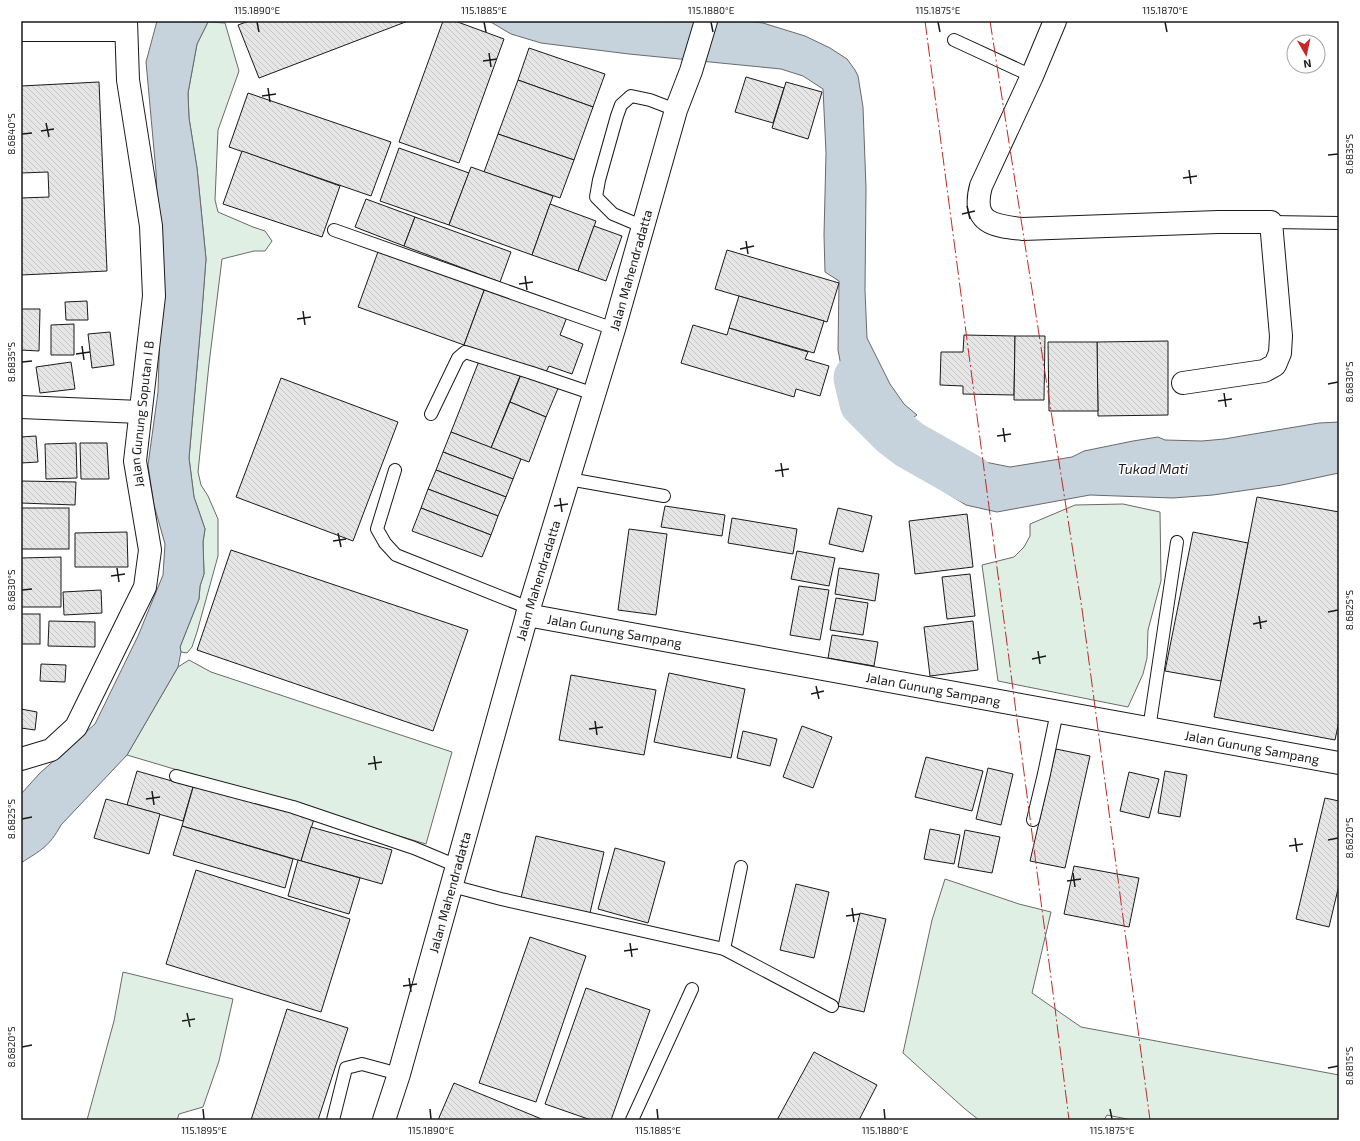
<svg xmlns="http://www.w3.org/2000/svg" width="1360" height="1141" viewBox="0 0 1360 1141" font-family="'Exo 2',sans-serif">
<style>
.green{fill:#e0efe3;stroke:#6a6a6a}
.water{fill:#c6d2dc;stroke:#6a6a6a}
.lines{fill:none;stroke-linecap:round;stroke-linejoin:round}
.river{stroke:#c6d2dc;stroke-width:49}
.building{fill:url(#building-back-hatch);stroke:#1a1a1a}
.lane-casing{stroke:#1a1a1a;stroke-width:14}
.street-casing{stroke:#1a1a1a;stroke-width:24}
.secondary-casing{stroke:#1a1a1a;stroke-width:24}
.lane{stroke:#fff;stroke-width:12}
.street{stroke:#fff;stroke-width:22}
.secondary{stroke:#fff;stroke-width:22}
.power{stroke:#c62828;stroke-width:1;stroke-dasharray:14 3 2 3;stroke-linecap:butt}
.ticks{fill:none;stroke:#1a1a1a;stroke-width:1.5}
.labels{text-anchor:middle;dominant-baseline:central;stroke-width:3;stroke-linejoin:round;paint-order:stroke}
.street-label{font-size:13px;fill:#1a1a1a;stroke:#fff}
.water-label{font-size:14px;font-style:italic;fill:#1a1a1a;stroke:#fff}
.neatline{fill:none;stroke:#1a1a1a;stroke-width:1.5}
.ticks-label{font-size:10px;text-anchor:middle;fill:#1a1a1a}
</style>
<defs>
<pattern id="building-back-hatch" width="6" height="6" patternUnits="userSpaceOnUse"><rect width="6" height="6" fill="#e6e6e6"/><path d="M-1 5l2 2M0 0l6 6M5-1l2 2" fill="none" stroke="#c5c5c5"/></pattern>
</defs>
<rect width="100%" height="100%" fill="#fff"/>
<!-- green -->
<g class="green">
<path d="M 208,22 L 225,23 L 239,71 L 218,130 L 215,200 L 218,212 L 253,227 L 265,231 L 272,241 L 265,251 L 254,251 L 222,259 L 209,364 L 198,472 L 201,485 L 208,496 L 218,519 L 218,556 L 197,632 L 192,647 L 187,653 L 181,652 L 180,647 L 199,599 L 200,586 L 204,574 L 203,542 L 205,529 L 194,497 L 189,458 L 202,311 L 206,259 L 197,168 L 189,118 L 188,93 L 197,44 Z"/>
<path d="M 1123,504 L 1160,512 L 1161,581 L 1148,630 L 1147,658 L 1143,674 L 1128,707 L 998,681 L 982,565 L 1014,557 L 1024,547 L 1030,536 L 1030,524 L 1075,505 Z"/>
<path d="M 189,660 L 211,672 L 452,752 L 426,844 L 127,755 L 178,667 Z"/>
<path d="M 945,879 L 1019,904 L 1051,912 L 1032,993 L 1081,1027 L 1339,1075 L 1339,1120 L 1132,1120 L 1107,1115 L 1104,1120 L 979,1120 L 965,1109 L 903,1053 L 932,920 Z"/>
<path d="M 123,972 L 233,999 L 219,1061 L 203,1107 L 179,1114 L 177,1120 L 87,1120 L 114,1021 Z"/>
</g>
<!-- water -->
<g class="water">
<path d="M 157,21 L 208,22 L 197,44 L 188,93 L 189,118 L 197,168 L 206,259 L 202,311 L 189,458 L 194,497 L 205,529 L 203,542 L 204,574 L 200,586 L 199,599 L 180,647 L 181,652 L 178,667 L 127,755 L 61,825 C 49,847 41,850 21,863 L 21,794 L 40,773 L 95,724 L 138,636 L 163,575 L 165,544 L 154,505 L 148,465 L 158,392 L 161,292 L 156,172 L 146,62 Z"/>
<path d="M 489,21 L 755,22 L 763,23 L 805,36 L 830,48 L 847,59 L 855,70 L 858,76 L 863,107 L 866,188 L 865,290 L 867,338 L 890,384 L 904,404 L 917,415 L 873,445 L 851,412 L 845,387 L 838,350 L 839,281 L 825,272 L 824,235 L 826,153 L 823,89 L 803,76 L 781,69 L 629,54 L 541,43 L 511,34 Z"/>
<path d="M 1339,422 L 1339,473 L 1282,485 L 1213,495 L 1173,498 L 1090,495 L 997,512 L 966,505 L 891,459 L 930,429 L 960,457 L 1010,467 L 1072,457 L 1084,451 L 1133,441 L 1158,437 L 1165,440 L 1202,441 L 1224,439 L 1319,423 Z"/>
</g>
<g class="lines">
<!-- river -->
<path class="river" d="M 858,378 L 864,403 L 893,432 L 910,445 L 970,479"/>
</g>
<!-- building -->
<g class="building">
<path d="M 249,21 L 408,21 L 259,78 L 238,25 Z"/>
<path d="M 443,21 L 455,21 L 504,39 L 459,163 L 399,142 Z"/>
<path d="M 529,48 L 605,74 L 593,107 L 518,80 Z"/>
<path d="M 746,77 L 784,88 L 773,123 L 735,112 Z"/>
<path d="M 518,80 L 593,107 L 574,160 L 498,134 Z"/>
<path d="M 99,82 L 107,271 L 21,275 L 21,198 L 49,197 L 48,172 L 21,173 L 21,86 Z"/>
<path d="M 786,82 L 822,92 L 808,139 L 772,128 Z"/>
<path d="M 248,93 L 391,142 L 371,196 L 229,147 Z"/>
<path d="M 498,134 L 574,160 L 560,198 L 484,172 Z"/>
<path d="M 399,148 L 469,173 L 449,225 L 380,201 Z"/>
<path d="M 242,151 L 340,186 L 322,237 L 223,204 Z"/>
<path d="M 471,167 L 553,196 L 532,255 L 449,225 Z"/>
<path d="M 366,199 L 415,217 L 404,246 L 355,227 Z"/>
<path d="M 550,204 L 596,221 L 578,271 L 532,255 Z"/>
<path d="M 415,217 L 511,252 L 500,282 L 404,246 Z"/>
<path d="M 594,226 L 622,236 L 606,281 L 578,271 Z"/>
<path d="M 379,249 L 485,288 L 464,345 L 358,307 Z"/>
<path d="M 727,250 L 839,283 L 827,322 L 715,289 Z"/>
<path d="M 485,288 L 567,317 L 560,335 L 583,344 L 572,374 L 549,366 L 545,374 L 464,345 Z"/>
<path d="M 739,296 L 824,321 L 814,353 L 729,328 Z"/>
<path d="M 87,301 L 88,320 L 66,320 L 65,302 Z"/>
<path d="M 21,309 L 40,309 L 39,351 L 21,350 Z"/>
<path d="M 74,324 L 74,355 L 51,355 L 51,325 Z"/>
<path d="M 693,325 L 727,335 L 729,328 L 808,352 L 805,359 L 829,366 L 820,396 L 796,389 L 794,397 L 681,363 Z"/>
<path d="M 110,332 L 114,365 L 92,368 L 88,334 Z"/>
<path d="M 964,335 L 1015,336 L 1014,395 L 963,394 L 963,386 L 940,385 L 941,352 L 963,352 Z"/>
<path d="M 1015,336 L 1045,336 L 1044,400 L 1014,400 Z"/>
<path d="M 1168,341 L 1168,415 L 1098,416 L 1097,342 Z"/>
<path d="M 1048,342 L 1097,342 L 1098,411 L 1049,411 Z"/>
<path d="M 479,361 L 520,376 L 491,448 L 451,432 Z"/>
<path d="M 71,362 L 75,389 L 40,393 L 36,367 Z"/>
<path d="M 522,372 L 559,386 L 546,417 L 510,402 Z"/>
<path d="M 281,378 L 398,422 L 353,541 L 236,497 Z"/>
<path d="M 510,402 L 546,417 L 529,462 L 491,448 Z"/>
<path d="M 451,432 L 521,459 L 513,479 L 443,452 Z"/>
<path d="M 36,436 L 38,462 L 21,463 L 21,437 Z"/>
<path d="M 76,443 L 77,478 L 46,479 L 45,444 Z"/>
<path d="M 80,443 L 107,443 L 109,479 L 81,479 Z"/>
<path d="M 443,452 L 513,479 L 506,497 L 436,470 Z"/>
<path d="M 436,470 L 506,497 L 498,516 L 428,489 Z"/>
<path d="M 21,481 L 76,482 L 75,505 L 21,503 Z"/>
<path d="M 428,489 L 498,516 L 491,535 L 421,508 Z"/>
<path d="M 1257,497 L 1339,512 L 1339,721 L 1335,740 L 1214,717 Z"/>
<path d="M 665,506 L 725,515 L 722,536 L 661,527 Z"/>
<rect x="21" y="508" width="48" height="41"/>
<path d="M 421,508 L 491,535 L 482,557 L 412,531 Z"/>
<path d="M 838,508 L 872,516 L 863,552 L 829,544 Z"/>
<path d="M 967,514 L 973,567 L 915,574 L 909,521 Z"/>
<path d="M 732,518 L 797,529 L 793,554 L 728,543 Z"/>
<path d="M 629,529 L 667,534 L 656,615 L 618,610 Z"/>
<path d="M 127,532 L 128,567 L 75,567 L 75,533 Z"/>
<path d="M 1193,532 L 1248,543 L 1221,681 L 1165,671 Z"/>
<path d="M 231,550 L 468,630 L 433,731 L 197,650 Z"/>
<path d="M 797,551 L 835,558 L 829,586 L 791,579 Z"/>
<path d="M 61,557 L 61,607 L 21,607 L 21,558 Z"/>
<path d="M 839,568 L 879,574 L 875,601 L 835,594 Z"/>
<path d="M 970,574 L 975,616 L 947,619 L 942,577 Z"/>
<path d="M 799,586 L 829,590 L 820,640 L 790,635 Z"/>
<path d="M 101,590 L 102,613 L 64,615 L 63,592 Z"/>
<path d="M 836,598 L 868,603 L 863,635 L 830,630 Z"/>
<rect x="21" y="614" width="19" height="30"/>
<path d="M 49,621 L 95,622 L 95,647 L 48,646 Z"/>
<path d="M 973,621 L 978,670 L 930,676 L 924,627 Z"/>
<path d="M 832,635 L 878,642 L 874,666 L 828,658 Z"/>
<path d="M 41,664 L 66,665 L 65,682 L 40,681 Z"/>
<path d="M 669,673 L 745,689 L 731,758 L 654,742 Z"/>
<path d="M 571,675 L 656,690 L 644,755 L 559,740 Z"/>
<path d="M 21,709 L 37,712 L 35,730 L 21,728 Z"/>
<path d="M 802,726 L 832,737 L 813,788 L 783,777 Z"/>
<path d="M 743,731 L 777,739 L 770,766 L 737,758 Z"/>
<path d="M 1056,749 L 1090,756 L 1065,868 L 1030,861 Z"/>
<path d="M 926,757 L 983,771 L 972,811 L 915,797 Z"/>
<path d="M 988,768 L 1013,774 L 1001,825 L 976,819 Z"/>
<path d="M 137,771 L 193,787 L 183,821 L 127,805 Z"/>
<path d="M 1165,771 L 1187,775 L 1180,817 L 1158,813 Z"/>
<path d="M 1129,772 L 1159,779 L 1149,818 L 1120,811 Z"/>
<path d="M 194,784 L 314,819 L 301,861 L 182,826 Z"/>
<path d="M 1325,798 L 1339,801 L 1339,885 L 1329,927 L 1296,919 Z"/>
<path d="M 106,799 L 160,814 L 149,854 L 94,838 Z"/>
<path d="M 182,826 L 293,859 L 285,888 L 173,855 Z"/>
<path d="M 311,827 L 392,850 L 382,884 L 301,861 Z"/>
<path d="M 930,829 L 960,835 L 954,864 L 924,859 Z"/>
<path d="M 965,830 L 1000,837 L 992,873 L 958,867 Z"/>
<path d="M 536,836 L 604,852 L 590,913 L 521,898 Z"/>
<path d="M 615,848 L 665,862 L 648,923 L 598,909 Z"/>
<path d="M 298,860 L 360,878 L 349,914 L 288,896 Z"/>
<path d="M 1074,866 L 1139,878 L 1129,927 L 1064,914 Z"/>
<path d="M 196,870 L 350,919 L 321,1012 L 166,964 Z"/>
<path d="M 796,884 L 829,892 L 814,958 L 780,950 Z"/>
<path d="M 860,913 L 886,919 L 864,1012 L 838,1006 Z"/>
<path d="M 530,937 L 586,956 L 536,1102 L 479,1083 Z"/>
<path d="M 586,988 L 650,1010 L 611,1120 L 591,1120 L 545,1104 Z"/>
<path d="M 287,1009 L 348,1028 L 318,1120 L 251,1120 Z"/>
<path d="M 814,1052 L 877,1085 L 859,1120 L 777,1120 Z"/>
<path d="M 454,1083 L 544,1120 L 438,1120 Z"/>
</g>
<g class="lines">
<defs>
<g id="lane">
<path d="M 954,40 L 1032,76"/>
<path d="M 1271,222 L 1339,223"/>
<path d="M 644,225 L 639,225 L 613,214 L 596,197 L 599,180 L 617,116 L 621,105 L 631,96 L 650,100 L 676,110"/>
<path d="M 334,230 L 614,329"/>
<path d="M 431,414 L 458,358 L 465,352 L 532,373 L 594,394"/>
<path d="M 395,470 L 377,529 L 385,543 L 396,555 L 529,608"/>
<path d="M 569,479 L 664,496"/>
<path d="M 1149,729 L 1177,542"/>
<path d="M 176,776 L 293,807 L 414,848 L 457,866"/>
<path d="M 1033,820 L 1044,774 L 1057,712"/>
<path d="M 452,886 L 501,899 L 724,949 L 832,1006"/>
<path d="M 724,949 L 741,867"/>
<path d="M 333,1120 L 346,1068 L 362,1064 L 399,1074"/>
<path d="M 632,1120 L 692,989"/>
</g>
<g id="street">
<path d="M 1055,21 L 1032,76 L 981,186 C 971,223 993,226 1023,229 L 1218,222 L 1271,222 L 1281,336 L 1280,353 L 1275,365 L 1264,371 L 1183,383"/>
<path d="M 21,30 L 126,30"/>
<path d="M 21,407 L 140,412"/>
<path id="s1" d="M 527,615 L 1339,763"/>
<path id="s2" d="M 21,759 L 51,750 L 76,727 L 145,587 L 150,550 L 135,461 L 154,296 L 151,226 L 128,80 L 126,21"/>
</g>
<g id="secondary">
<path id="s3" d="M 384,1120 L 399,1074 L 527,615 L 614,329 L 676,110 L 691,71 L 706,21"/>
</g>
</defs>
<!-- lane casing -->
<use href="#lane" class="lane-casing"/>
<!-- street casing -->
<use href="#street" class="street-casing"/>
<!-- secondary casing -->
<use href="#secondary" class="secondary-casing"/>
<!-- lane -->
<use href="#lane" class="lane"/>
<!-- street -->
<use href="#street" class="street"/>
<!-- secondary -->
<use href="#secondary" class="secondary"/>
<!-- power -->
<g class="power">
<path d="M 925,21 L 1055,1008 L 1069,1120"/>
<path d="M 990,21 L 1082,609 L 1150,1120"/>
</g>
</g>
<!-- ticks -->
<path class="ticks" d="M 257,22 L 259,32M 484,22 L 486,32M 711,22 L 713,32M 938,22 L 940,32M 1165,22 L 1167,32M 489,53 L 491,67M 483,61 L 497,59M 268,88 L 270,102M 262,96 L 276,94M 46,123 L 49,137M 41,131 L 54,129M 22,134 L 32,133M 1328,155 L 1338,154M 1189,170 L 1191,184M 1183,178 L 1197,176M 967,206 L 970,219M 962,214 L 975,211M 746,241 L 748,254M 740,249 L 754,246M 525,276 L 527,290M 519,284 L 533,282M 303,311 L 305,325M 297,319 L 311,317M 82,346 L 84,360M 76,354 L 90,352M 22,362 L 32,361M 1328,384 L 1338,382M 1224,393 L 1226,407M 1218,401 L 1232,399M 1003,428 L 1005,442M 997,436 L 1011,434M 781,463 L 783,477M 775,471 L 789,469M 560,498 L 562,512M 554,506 L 568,504M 338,533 L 341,547M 333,541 L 346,539M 117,568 L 119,582M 111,576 L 125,574M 22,590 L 32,589M 1328,612 L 1338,610M 1259,616 L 1261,629M 1253,624 L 1267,621M 1038,651 L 1040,664M 1032,659 L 1046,656M 816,686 L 819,699M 811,694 L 824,691M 595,721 L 597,735M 589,729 L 603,727M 374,756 L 376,770M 368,764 L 382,762M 152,791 L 154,805M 146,799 L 160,797M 22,819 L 32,817M 1295,838 L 1297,852M 1328,840 L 1338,838M 1289,846 L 1303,844M 1073,873 L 1075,887M 1067,881 L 1081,879M 852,908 L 854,922M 846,916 L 860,914M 630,943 L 632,957M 624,951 L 638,949M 409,978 L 411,992M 403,986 L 417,984M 187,1013 L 190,1027M 182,1021 L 195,1019M 22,1047 L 32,1045M 1328,1068 L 1338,1066M 203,1109 L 204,1119M 430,1109 L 431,1119M 657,1109 L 658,1119M 884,1109 L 885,1119M 1110,1109 L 1112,1119"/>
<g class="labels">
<!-- street labels -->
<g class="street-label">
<text stroke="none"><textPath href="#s3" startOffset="885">Jalan Mahendradatta</textPath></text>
<text stroke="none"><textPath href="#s2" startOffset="396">Jalan Gunung Soputan I B</textPath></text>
<text stroke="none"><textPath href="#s3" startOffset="561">Jalan Mahendradatta</textPath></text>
<text stroke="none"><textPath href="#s1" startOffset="89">Jalan Gunung Sampang</textPath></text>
<text stroke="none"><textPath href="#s1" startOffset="413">Jalan Gunung Sampang</textPath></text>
<text stroke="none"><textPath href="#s1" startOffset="737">Jalan Gunung Sampang</textPath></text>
<text stroke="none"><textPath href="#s3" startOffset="237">Jalan Mahendradatta</textPath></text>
</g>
<!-- water labels -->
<g class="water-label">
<text x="1153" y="468">Tukad Mati</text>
</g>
</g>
<!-- border -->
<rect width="1360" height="1141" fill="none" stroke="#ffffff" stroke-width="44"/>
<!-- north arrow -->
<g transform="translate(1306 54) rotate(171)"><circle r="19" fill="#ffffff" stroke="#a3a3a3"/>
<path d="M0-3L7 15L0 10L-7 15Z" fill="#c62828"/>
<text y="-6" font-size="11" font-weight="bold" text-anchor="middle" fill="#1a1a1a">N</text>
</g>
<rect x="22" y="22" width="1316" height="1097" class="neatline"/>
<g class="ticks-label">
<text x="257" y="14">115.1890°E</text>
<text x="484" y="14">115.1885°E</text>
<text x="711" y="14">115.1880°E</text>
<text x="938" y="14">115.1875°E</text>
<text x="1165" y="14">115.1870°E</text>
<text transform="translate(11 134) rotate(-90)" y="4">8.6840°S</text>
<text transform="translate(1349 154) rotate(-90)" y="4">8.6835°S</text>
<text transform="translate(11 362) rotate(-90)" y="4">8.6835°S</text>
<text transform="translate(1349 382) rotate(-90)" y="4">8.6830°S</text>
<text transform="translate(11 590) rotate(-90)" y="4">8.6830°S</text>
<text transform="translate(1349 610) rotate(-90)" y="4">8.6825°S</text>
<text transform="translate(11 819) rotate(-90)" y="4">8.6825°S</text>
<text transform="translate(1349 838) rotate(-90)" y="4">8.6820°S</text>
<text transform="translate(11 1047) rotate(-90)" y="4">8.6820°S</text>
<text transform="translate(1349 1066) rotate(-90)" y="4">8.6815°S</text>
<text x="204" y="1134">115.1895°E</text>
<text x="431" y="1134">115.1890°E</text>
<text x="658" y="1134">115.1885°E</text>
<text x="885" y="1134">115.1880°E</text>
<text x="1112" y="1134">115.1875°E</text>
</g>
</svg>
